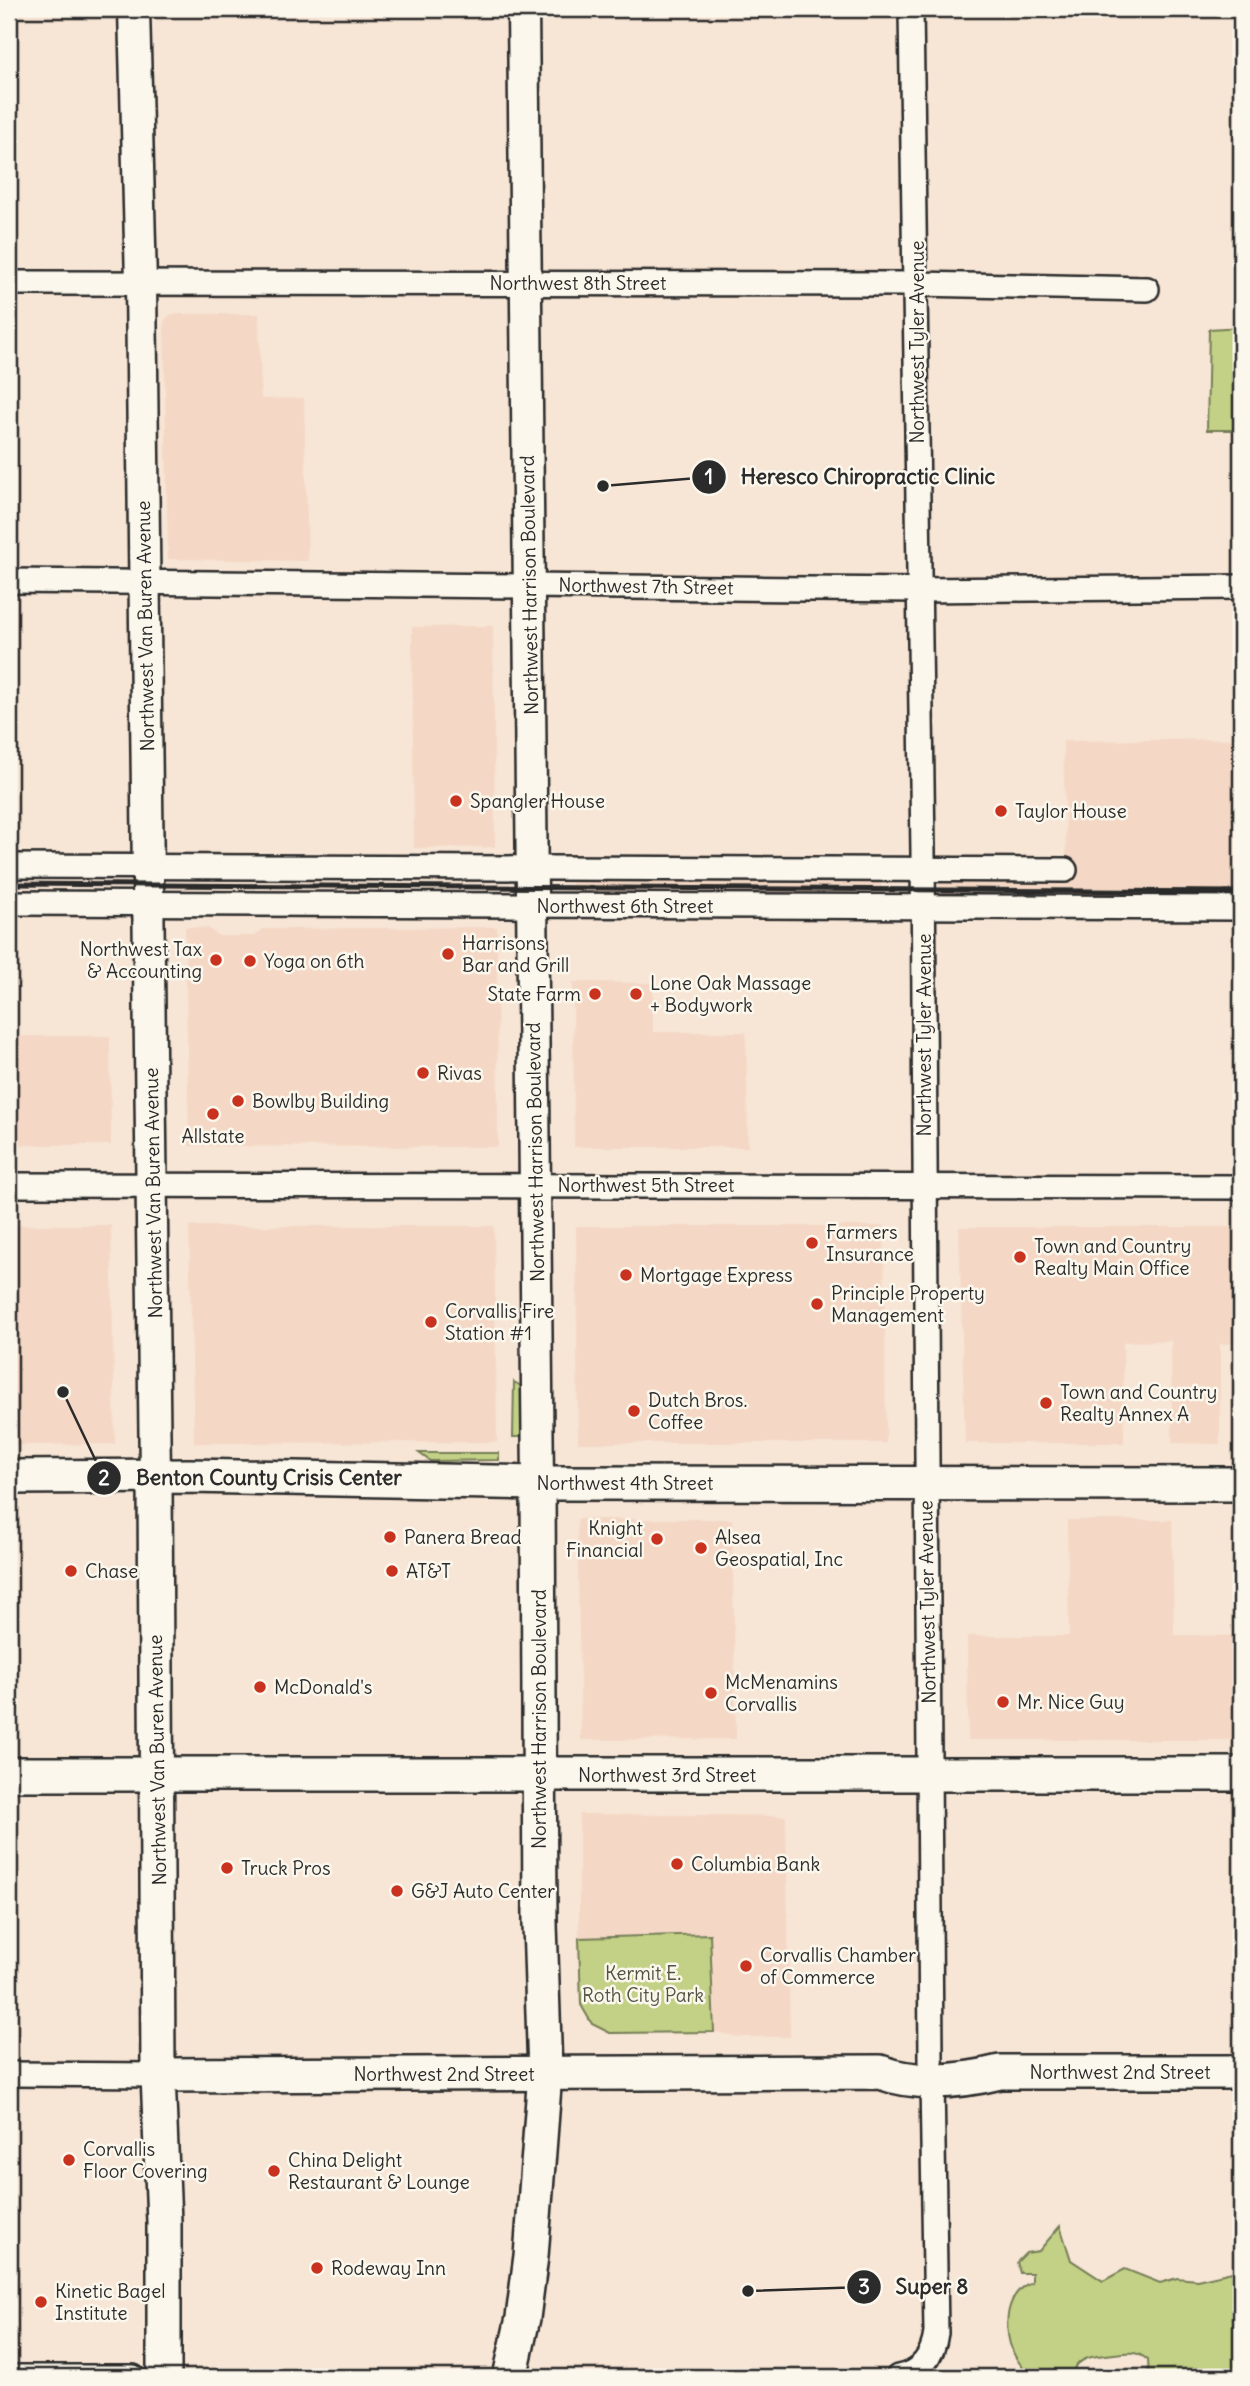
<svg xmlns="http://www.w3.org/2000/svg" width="1250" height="2386" viewBox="0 0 1250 2386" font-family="Delius,sans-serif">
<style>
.built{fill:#f4d8c5}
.green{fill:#c2d185;stroke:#767e58;stroke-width:2}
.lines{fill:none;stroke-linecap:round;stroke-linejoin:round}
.minor-casing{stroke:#2b2b2b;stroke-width:28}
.major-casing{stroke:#2b2b2b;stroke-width:35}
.highway-casing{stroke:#2b2b2b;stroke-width:38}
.minor{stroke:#fbf7ec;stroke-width:23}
.major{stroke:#fbf7ec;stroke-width:30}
.highway{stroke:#fbf7ec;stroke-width:33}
.rail{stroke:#2b2b2b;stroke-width:5}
.poi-dot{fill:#c8321e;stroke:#fbf7ec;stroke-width:2.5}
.labels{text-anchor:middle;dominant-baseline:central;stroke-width:5;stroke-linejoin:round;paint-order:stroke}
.street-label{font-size:19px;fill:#2b2b2b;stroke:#fbf7ec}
.poi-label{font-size:19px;fill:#2b2b2b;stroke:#fbf7ec;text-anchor:start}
.park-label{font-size:19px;fill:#515442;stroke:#fbf7ec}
.leader{fill:none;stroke:#2b2b2b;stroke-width:2.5}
.callout-dot{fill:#2b2b2b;stroke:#fbf7ec;stroke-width:2.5}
.mark-label{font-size:21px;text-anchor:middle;font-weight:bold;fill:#fff}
.callout-label{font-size:21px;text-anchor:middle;font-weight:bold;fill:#2b2b2b;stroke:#fbf7ec;stroke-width:5;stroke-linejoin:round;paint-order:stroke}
</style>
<rect width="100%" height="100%" fill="#f7e5d5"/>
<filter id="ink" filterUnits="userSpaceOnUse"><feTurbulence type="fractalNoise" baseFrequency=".0143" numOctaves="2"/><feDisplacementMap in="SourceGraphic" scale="14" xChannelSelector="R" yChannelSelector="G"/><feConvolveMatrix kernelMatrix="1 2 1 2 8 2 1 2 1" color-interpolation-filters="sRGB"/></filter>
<g filter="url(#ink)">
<!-- built -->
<g class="built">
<path d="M 171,314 L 259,314 L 261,399 L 304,398 L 308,561 L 168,559 L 164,321 Z"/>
<path d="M 493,626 L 495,847 L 414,848 L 412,627 Z"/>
<path d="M 1241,739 L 1241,898 L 938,897 L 939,883 L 943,880 L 1067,880 L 1063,741 Z"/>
<path d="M 572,879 L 881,881 L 881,899 L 572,898 Z"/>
<path d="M 185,927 L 208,928 L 219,936 L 255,936 L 263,929 L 497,927 L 498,1147 L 189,1146 Z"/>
<path d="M 573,982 L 653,983 L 653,1032 L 746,1032 L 748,1147 L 574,1147 Z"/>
<path d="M 9,1036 L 110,1036 L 111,1145 L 9,1145 Z"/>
<path d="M 9,1225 L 111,1225 L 115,1444 L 9,1445 Z"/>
<path d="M 189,1226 L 494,1226 L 497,1442 L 194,1443 Z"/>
<path d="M 576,1226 L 884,1226 L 886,1443 L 578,1443 Z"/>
<path d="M 959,1227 L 1241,1227 L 1241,1343 L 1220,1344 L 1220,1444 L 1172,1443 L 1171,1341 L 1123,1342 L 1124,1443 L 965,1443 Z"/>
<path d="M 577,1519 L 732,1519 L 736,1739 L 581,1740 Z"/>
<path d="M 1067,1520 L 1172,1520 L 1174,1635 L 1241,1636 L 1241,1740 L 968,1740 L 967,1636 L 1069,1636 Z"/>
<path d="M 579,1814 L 786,1816 L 790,2037 L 740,2037 L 714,2032 L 710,1934 L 579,1938 Z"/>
</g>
<!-- green -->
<g class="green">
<path d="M 1241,327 L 1241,430 L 1207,430 L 1209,329 Z"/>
<path d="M 514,1382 L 521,1386 L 522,1437 L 513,1437 Z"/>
<path d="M 419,1453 L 499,1453 L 499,1460 L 430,1461 Z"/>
<path d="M 710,1934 L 714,2032 L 610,2033 L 592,2024 L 581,2005 L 579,1938 Z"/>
<path d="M 1060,2226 L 1071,2260 L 1103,2281 L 1125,2269 L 1160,2283 L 1177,2278 L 1197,2280 L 1241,2270 L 1241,2377 L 1149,2377 L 1148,2360 C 1133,2348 1122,2354 1105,2355 C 1086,2357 1078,2359 1069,2377 C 1059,2377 1044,2380 1036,2376 C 1001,2362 996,2294 1032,2282 L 1032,2273 L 1020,2273 L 1017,2262 L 1026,2253 L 1039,2251 Z"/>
</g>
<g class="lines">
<defs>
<g id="minor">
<path d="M 911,9 L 923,852 L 931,2062"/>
<path d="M 9,283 L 917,284 L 1147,289"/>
<path d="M 9,581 L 918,590 L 1241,587"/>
<path d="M 9,866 L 1065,870"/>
<path d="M 9,903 L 1241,908"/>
<path d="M 9,1185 L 1241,1187"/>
<path d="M 9,2074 L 158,2075"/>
<path d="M 9,2377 L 133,2377"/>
<path d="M 898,2377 C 921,2373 933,2356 936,2333 L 932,2080"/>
</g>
<g id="major">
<path d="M 134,9 L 141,283 L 155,1477"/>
<path d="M 523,9 L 538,1483"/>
</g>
<g id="highway">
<path d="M 9,1477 L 190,1476 L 538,1483 L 1241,1484"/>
<path d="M 155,1477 L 158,2075 L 164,2222 L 164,2377"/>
<path d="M 9,1774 L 1241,1774"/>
<path d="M 158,2075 L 880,2072 C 918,2086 960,2082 1000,2072 L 1241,2072"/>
<path d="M 510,2377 L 523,2318 L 531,2256 L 545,2073 L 540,1924 L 538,1483"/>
</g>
</defs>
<!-- minor casing -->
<use href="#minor" class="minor-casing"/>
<!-- major casing -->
<use href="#major" class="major-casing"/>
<!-- highway casing -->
<use href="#highway" class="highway-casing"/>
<!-- minor -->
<use href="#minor" class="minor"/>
<!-- major -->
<use href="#major" class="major"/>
<!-- highway -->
<use href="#highway" class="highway"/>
<!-- rail -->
<path class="rail" d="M 9,884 L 1241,892"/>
</g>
</g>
<!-- markers -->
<g class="poi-dot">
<circle cx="456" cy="801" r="7"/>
<circle cx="1001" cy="811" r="7"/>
<circle cx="448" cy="954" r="7"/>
<circle cx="216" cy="960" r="7"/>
<circle cx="250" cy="961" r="7"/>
<circle cx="595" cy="994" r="7"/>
<circle cx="636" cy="994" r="7"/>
<circle cx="423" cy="1073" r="7"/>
<circle cx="238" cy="1101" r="7"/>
<circle cx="213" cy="1114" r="7"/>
<circle cx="812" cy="1243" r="7"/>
<circle cx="1020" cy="1257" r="7"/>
<circle cx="626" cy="1275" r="7"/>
<circle cx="817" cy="1304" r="7"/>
<circle cx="431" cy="1322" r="7"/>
<circle cx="1046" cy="1403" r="7"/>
<circle cx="634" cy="1411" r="7"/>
<circle cx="390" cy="1537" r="7"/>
<circle cx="657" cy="1539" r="7"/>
<circle cx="701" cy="1548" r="7"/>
<circle cx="71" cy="1571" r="7"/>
<circle cx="392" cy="1571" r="7"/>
<circle cx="260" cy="1687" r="7"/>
<circle cx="711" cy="1693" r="7"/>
<circle cx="1003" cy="1702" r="7"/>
<circle cx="677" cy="1864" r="7"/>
<circle cx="227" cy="1868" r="7"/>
<circle cx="397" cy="1891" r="7"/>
<circle cx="746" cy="1966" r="7"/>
<circle cx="69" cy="2160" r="7"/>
<circle cx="274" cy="2171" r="7"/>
<circle cx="317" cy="2268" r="7"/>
<circle cx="41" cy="2302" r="7"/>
</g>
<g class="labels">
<!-- street labels -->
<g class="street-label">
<text x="578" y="283">Northwest 8th Street</text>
<text transform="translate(917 342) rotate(-90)">Northwest Tyler Avenue</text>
<text transform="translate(529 585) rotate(-91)">Northwest Harrison Boulevard</text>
<text transform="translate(646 586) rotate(1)">Northwest 7th Street</text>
<text transform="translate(145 626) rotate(-91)">Northwest Van Buren Avenue</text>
<text x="625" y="906">Northwest 6th Street</text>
<text transform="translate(924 1035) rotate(-90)">Northwest Tyler Avenue</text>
<text transform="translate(535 1152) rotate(-91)">Northwest Harrison Boulevard</text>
<text x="646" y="1185">Northwest 5th Street</text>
<text transform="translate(153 1193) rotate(-91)">Northwest Van Buren Avenue</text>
<text x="625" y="1483">Northwest 4th Street</text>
<text transform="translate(927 1602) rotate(-91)">Northwest Tyler Avenue</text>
<text transform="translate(539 1719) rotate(-90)">Northwest Harrison Boulevard</text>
<text transform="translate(157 1760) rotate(-91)">Northwest Van Buren Avenue</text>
<text x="667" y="1775">Northwest 3rd Street</text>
<text x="1120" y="2072">Northwest 2nd Street</text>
<text x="444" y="2074">Northwest 2nd Street</text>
</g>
<!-- poi labels -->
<g class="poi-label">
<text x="470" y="801">Spangler House</text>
<text x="1015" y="811">Taylor House</text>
<text x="462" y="943">Harrisons<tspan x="462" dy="22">Bar and Grill</tspan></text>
<text x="202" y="949" text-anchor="end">Northwest Tax<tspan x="202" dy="22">&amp; Accounting</tspan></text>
<text x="264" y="961">Yoga on 6th</text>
<text x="650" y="983">Lone Oak Massage<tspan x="650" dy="22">+ Bodywork</tspan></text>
<text x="581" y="994" text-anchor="end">State Farm</text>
<text x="437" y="1073">Rivas</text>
<text x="252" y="1101">Bowlby Building</text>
<text x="213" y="1136" text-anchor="middle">Allstate</text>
<text x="826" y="1232">Farmers<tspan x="826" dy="22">Insurance</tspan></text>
<text x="1034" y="1246">Town and Country<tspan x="1034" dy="22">Realty Main Office</tspan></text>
<text x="640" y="1275">Mortgage Express</text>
<text x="831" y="1293">Principle Property<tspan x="831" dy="22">Management</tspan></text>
<text x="445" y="1311">Corvallis Fire<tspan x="445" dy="22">Station #1</tspan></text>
<text x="1060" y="1392">Town and Country<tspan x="1060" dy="22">Realty Annex A</tspan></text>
<text x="648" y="1400">Dutch Bros.<tspan x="648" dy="22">Coffee</tspan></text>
<text x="643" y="1528" text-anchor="end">Knight<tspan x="643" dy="22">Financial</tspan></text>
<text x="404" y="1537">Panera Bread</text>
<text x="715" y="1537">Alsea<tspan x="715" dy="22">Geospatial, Inc</tspan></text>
<text x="85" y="1571">Chase</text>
<text x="406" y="1571">AT&amp;T</text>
<text x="725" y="1682">McMenamins<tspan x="725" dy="22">Corvallis</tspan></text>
<text x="274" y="1687">McDonald's</text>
<text x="1017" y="1702">Mr. Nice Guy</text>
<text x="691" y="1864">Columbia Bank</text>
<text x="241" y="1868">Truck Pros</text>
<text x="411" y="1891">G&amp;J Auto Center</text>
<text x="760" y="1955">Corvallis Chamber<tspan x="760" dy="22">of Commerce</tspan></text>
<text x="83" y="2149">Corvallis<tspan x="83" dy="22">Floor Covering</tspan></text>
<text x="288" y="2160">China Delight<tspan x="288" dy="22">Restaurant &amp; Lounge</tspan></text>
<text x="331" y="2268">Rodeway Inn</text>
<text x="55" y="2291">Kinetic Bagel<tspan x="55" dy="22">Institute</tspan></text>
</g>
<!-- park labels -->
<g class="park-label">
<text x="643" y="1973">Kermit E.<tspan x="643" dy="22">Roth City Park</tspan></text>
</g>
</g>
<!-- callouts -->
<path class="leader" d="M603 486L709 477M63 1392L104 1478M748 2291L864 2287"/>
<g class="callout-dot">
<circle cx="603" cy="486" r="7"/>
<circle cx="63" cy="1392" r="7"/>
<circle cx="748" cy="2291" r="7"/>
<circle cx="709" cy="477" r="18"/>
<circle cx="104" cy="1478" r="18"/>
<circle cx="864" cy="2287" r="18"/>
</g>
<g class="mark-label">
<text x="709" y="484">1</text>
<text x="104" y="1485">2</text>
<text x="864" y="2294">3</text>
</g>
<g class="callout-label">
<text x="868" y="484">Heresco Chiropractic Clinic</text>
<text x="269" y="1485">Benton County Crisis Center</text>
<text x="932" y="2294">Super 8</text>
</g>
<!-- margin -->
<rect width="1250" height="2386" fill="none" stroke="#fbf7ec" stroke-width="35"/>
<rect x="18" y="18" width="1215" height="2351" fill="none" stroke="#2b2b2b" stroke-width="2.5" filter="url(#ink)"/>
</svg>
